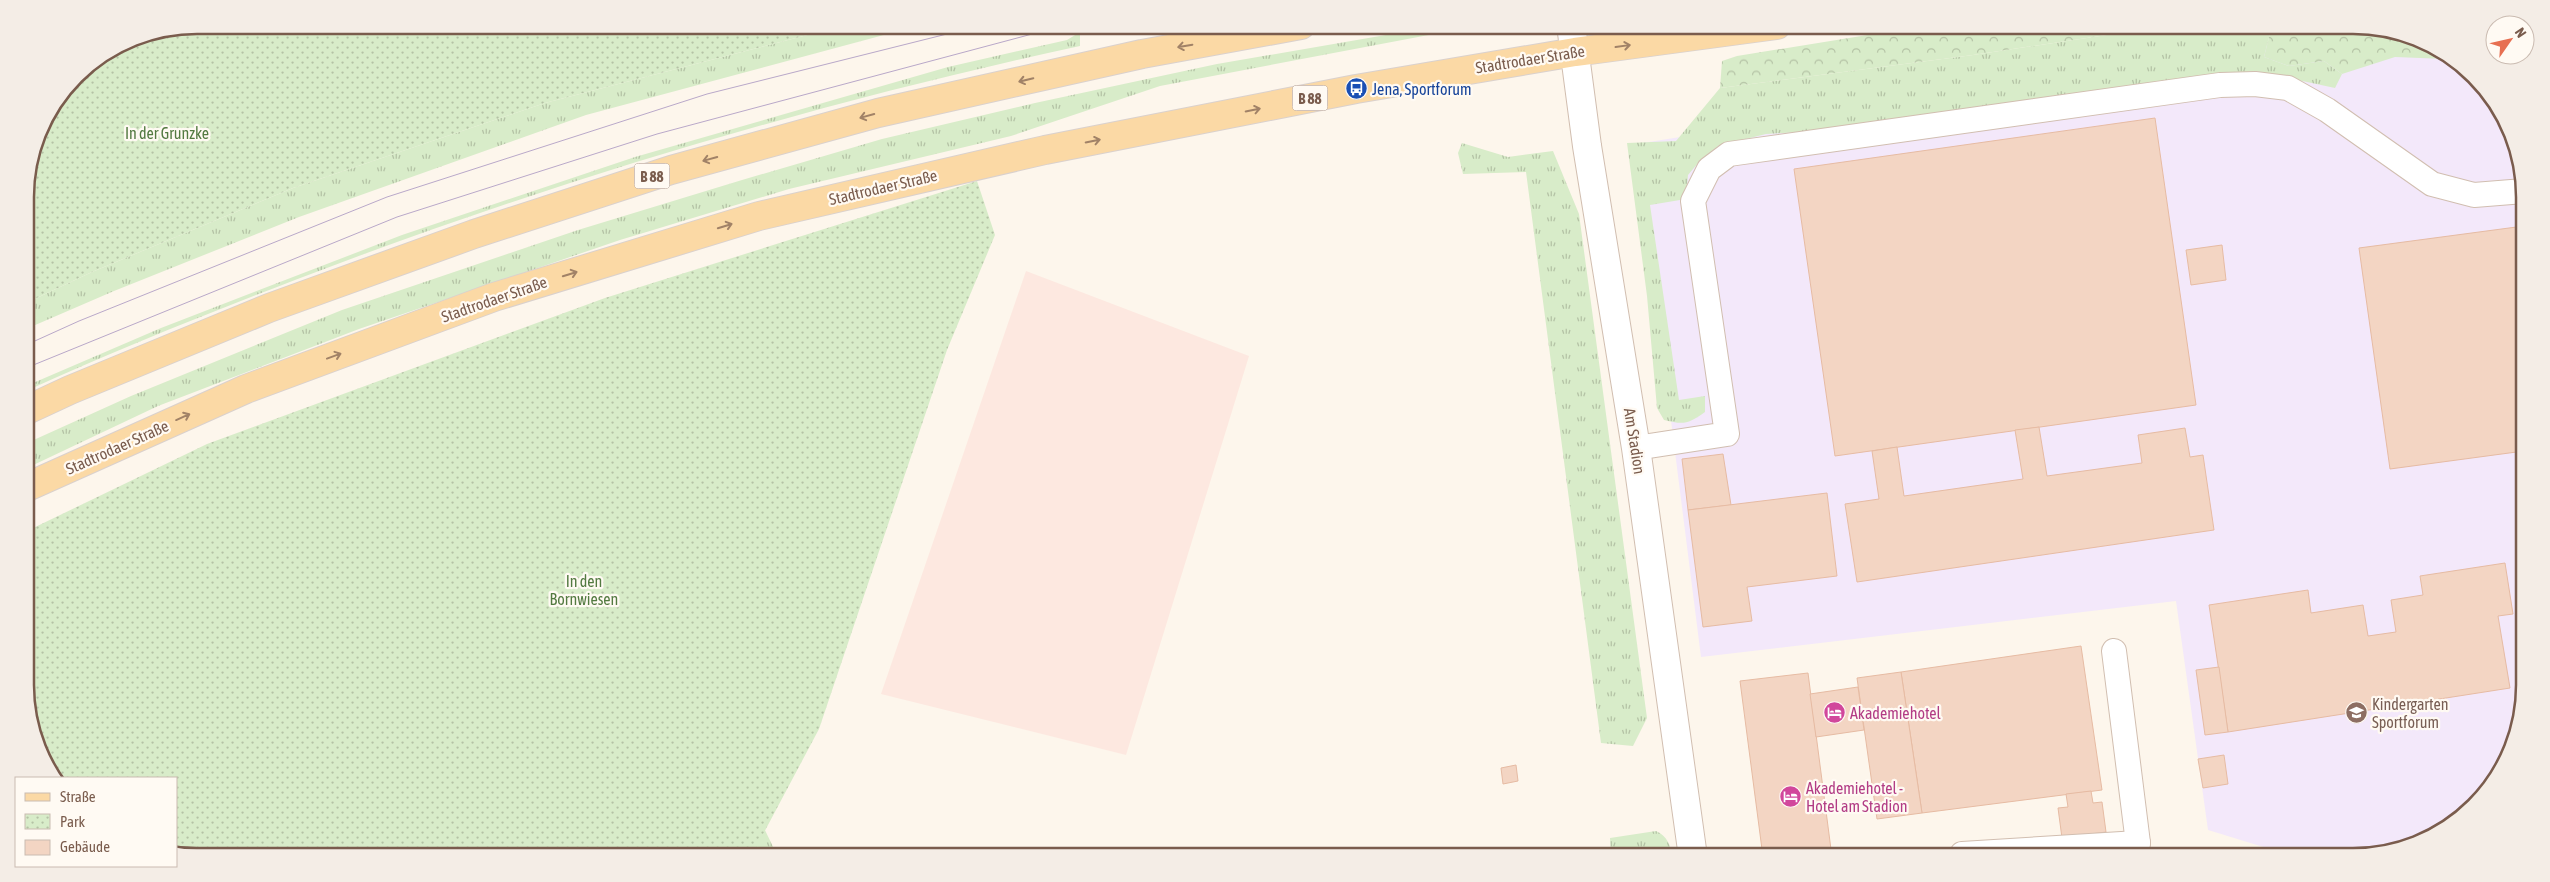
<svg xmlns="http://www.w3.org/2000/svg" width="2550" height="882" viewBox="0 0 2550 882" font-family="'Asap Condensed',sans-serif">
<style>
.commercial{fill:#fde8e0}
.education{fill:#f3e8fa}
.grass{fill:url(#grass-tufts)}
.forest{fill:url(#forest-crowns)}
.park{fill:url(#park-dots)}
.building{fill:#f3d5c3;stroke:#e6bba3}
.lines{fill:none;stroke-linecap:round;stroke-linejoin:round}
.service-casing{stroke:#d1beb0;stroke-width:26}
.minor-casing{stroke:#d1beb0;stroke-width:30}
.primary-casing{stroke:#dad1cd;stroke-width:30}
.service{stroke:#fff;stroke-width:24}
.minor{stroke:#fff;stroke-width:28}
.primary{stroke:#fbd9a5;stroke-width:28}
.tram{stroke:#b9a8c9;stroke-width:1}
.oneway{stroke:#a18267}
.labels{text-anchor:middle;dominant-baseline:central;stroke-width:4.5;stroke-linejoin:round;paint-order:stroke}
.shield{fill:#fffaf3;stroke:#a28b7f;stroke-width:1}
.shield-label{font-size:15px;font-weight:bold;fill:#7a5c4d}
.street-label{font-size:16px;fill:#7a5c4d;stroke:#fffaf3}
.transit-label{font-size:16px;fill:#164399;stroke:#fffaf3;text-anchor:start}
.park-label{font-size:16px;fill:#537a41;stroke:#fffaf3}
.education-label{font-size:16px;fill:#785e54;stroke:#fffaf3;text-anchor:start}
.hotel-label{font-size:16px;fill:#b23c85;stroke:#fffaf3;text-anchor:start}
.rim{fill:none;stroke:#7a5c4d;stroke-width:2.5}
</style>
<defs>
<pattern id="grass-tufts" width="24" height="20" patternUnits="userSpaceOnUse" patternTransform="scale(1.25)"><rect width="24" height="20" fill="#d8ecc9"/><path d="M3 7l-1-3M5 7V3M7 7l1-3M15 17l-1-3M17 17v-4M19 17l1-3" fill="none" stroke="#b4c2a5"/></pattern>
<pattern id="forest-crowns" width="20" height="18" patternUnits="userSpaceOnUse" patternTransform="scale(1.25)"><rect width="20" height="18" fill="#d8ecc9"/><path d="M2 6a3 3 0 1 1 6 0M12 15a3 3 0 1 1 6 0" fill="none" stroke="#b4c2a5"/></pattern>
<pattern id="park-dots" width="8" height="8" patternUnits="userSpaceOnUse" patternTransform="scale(1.25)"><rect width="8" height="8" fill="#d8ecc9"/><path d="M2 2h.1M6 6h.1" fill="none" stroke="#b4c2a5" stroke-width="1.8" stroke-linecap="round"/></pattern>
</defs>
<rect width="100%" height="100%" fill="#fdf6ec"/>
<!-- commercial -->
<path class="commercial" d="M 1026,271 L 1249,356 L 1126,755 L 881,694 Z"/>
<!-- education -->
<path class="education" d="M 2369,28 L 2408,34 L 2483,84 L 2512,131 L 2523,174 L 2525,685 L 2516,740 L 2496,781 L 2458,821 L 2409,848 L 2364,857 L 2296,857 L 2208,830 L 2176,601 L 1701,657 L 1636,144 Z"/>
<!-- grass -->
<g class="grass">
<path d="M 846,25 L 921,25 L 586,115 L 299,217 L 114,291 L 26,329 L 26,303 L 92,272 L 293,188 L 545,103 Z"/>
<path d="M 2173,25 L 2272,25 L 2264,57 L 2289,66 L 2324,61 L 2342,74 L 2335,88 L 2255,71 L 2184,79 L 1855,129 L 1766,134 L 1718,146 L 1699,162 L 1688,175 L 1686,199 L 1650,205 L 1679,400 L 1705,396 L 1705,412 C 1688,424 1684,425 1664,420 L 1657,408 L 1647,296 L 1627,143 L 1676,141 L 1720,88 L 1973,55 Z"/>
<path d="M 1432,27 L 1434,34 L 1160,86 L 1011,136 L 789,189 L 620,240 L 359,329 L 158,406 L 27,468 L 27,443 L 131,396 L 342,310 L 578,230 L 742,180 L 882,139 L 1035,103 L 1217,64 Z"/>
<path d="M 1080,32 L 1080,46 C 813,104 550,182 295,280 C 204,315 114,351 26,391 L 26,386 L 161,328 L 402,235 L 635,157 L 948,67 L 1067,40 Z"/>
<path d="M 1462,143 L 1508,157 L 1553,151 L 1579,214 L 1647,718 L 1633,746 L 1601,743 L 1526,172 L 1463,174 L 1458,153 Z"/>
<path d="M 762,824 L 778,857 L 733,857 Z"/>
<path d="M 1656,831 C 1667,836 1671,845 1672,857 L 1642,857 L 1642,852 L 1611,857 L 1610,838 Z"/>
</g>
<!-- forest -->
<g class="forest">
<path d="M 1929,25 L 2173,25 L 1973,55 L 1720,88 L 1722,61 L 1737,56 Z"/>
<path d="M 2272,25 L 2353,25 L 2408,34 L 2445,59 L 2395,57 L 2342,74 L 2324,61 L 2289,66 L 2264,57 Z"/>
</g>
<!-- park -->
<g class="park">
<path d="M 197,25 L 846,25 L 545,103 L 293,188 L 92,272 L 26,303 L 25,185 L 43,120 L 83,68 L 131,38 Z"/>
<path d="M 977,181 L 995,235 L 947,350 L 819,729 L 751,857 L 197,857 L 176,854 L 176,778 L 58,778 L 28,719 L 27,531 L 207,444 L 605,298 Z"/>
</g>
<!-- building -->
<g class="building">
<path d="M 2155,118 L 2196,405 L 1835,456 L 1794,169 Z"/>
<path d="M 2524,226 L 2524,451 L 2390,469 L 2359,248 Z"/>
<path d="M 2222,245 L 2226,280 L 2191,285 L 2186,250 Z"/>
<path d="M 2039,427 L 2047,476 L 2142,463 L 2138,435 L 2185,428 L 2190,457 L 2203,455 L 2214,530 L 1857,582 L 1845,504 L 1879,499 L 1872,451 L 1897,447 L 1904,496 L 2023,479 L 2015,430 Z"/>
<path d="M 1723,454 L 1731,505 L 1688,510 L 1682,459 Z"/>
<path d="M 1827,493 L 1837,576 L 1747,587 L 1752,621 L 1703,627 L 1688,510 Z"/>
<path d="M 2505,563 L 2513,614 L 2498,616 L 2510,688 L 2228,732 L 2209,605 L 2308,590 L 2311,613 L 2363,605 L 2368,636 L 2396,632 L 2391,600 L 2423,595 L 2420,576 Z"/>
<path d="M 2081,646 L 2102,790 L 1922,813 L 1901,672 Z"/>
<path d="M 2219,667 L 2228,732 L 2205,735 L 2196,670 Z"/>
<path d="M 1901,672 L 1922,813 L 1877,819 L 1857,678 Z"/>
<path d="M 1808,673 L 1832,857 L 1763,857 L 1740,681 Z"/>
<path d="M 1858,687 L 1864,730 L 1816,737 L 1810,694 Z"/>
<path d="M 2224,755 L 2228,784 L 2203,788 L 2198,759 Z"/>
<path d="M 1516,765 L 1518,781 L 1503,784 L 1501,768 Z"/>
<path d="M 2091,791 L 2093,803 L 2102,802 L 2106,832 L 2062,838 L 2058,808 L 2068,807 L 2066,794 Z"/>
</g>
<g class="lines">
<defs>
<g id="service">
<path d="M 1636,448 L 1727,434 L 1693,201 L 1709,169 L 1729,154 L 2220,85 L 2255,84 L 2288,88 L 2327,110 L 2432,184 L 2474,195 L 2524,191"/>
<path d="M 2114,651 L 2138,843 L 2135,857"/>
<path d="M 1962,854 L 2138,843"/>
</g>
<path id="minor" d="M 1571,25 L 1587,146 L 1636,448 L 1693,857"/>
<g id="primary">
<path d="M 27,410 L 70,390 L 269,308 L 474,234 L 671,170 L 878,113 L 1142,54 L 1301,25"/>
<path d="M 27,487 L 246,389 L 494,297 L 759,216 L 1045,150 L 1356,89 L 1575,52 L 1777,25"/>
</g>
</defs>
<!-- service casing -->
<use href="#service" class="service-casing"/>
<!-- minor casing -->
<use href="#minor" class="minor-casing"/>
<!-- primary casing -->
<use href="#primary" class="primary-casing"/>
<!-- service -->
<use href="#service" class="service"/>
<!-- minor -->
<use href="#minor" class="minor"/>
<!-- primary -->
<use href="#primary" class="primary"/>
<!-- tram -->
<g class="tram">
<path d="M 26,345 L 79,321 L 387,197 L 707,94 L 983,25"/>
<path d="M 26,368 L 397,217 L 657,134 L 1066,25"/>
</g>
</g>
<!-- one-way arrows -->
<defs><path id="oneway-shaft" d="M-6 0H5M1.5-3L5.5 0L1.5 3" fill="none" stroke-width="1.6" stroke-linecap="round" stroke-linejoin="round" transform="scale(1.25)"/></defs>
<g class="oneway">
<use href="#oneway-shaft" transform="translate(1185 46) rotate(170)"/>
<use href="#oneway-shaft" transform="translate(1623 46) rotate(-8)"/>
<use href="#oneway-shaft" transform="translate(1026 80) rotate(167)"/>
<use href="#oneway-shaft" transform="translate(1253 110) rotate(-11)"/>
<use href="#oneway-shaft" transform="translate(867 116) rotate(165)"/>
<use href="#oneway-shaft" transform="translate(1093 141) rotate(-11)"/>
<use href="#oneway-shaft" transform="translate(710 159) rotate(165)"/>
<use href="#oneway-shaft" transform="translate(725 226) rotate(-17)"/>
<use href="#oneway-shaft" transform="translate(570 274) rotate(-17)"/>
<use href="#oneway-shaft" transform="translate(334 356) rotate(-20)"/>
<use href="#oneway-shaft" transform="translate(183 417) rotate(-24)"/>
</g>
<!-- icons -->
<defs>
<symbol id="bus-disc" viewBox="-11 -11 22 22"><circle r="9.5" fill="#1a4fb4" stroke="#fffaf3"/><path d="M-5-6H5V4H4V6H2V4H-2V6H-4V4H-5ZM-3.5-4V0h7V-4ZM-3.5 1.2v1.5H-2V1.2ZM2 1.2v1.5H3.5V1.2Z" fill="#fff"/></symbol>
<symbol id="hotel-disc" viewBox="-11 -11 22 22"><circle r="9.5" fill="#d1479c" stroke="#fffaf3"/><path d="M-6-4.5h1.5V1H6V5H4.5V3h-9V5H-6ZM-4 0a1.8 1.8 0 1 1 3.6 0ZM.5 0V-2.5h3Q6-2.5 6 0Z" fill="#fff"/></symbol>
<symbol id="school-disc" viewBox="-11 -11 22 22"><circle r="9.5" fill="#8d6e63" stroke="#fffaf3"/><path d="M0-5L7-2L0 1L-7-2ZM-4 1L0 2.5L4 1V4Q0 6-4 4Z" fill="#fff"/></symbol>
</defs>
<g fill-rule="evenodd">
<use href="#bus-disc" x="1344" y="76" width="25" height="25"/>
<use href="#hotel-disc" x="1822" y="700" width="25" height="25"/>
<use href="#school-disc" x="2344" y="700" width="25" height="25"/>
<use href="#hotel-disc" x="1778" y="784" width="25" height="25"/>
</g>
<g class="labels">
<!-- shield labels -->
<g class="shield">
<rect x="1292.5" y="85.5" width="35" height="25" rx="4"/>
<rect x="634.5" y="163.5" width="35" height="25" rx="4"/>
</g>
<g class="shield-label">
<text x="1310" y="98">B 88</text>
<text x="652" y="176">B 88</text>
</g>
<!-- street labels -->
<g class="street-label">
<text transform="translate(1530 59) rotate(-9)">Stadtrodaer Straße</text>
<text transform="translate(883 187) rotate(-13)">Stadtrodaer Straße</text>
<text transform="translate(494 299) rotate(-19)">Stadtrodaer Straße</text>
<text transform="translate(1635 441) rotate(81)">Am Stadion</text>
<text transform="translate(117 447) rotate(-24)">Stadtrodaer Straße</text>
</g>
<!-- transit labels -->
<g class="transit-label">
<text x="1372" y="89">Jena, Sportforum</text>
</g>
<!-- park labels -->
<g class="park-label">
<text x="167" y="133">In der Grunzke</text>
<text x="584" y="581">In den<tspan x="584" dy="18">Bornwiesen</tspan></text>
</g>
<!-- education labels -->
<g class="education-label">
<text x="2372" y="704">Kindergarten<tspan x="2372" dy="18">Sportforum</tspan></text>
</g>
<!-- hotel labels -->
<g class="hotel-label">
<text x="1850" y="713">Akademiehotel</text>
<text x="1806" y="788">Akademiehotel -<tspan x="1806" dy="18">Hotel am Stadion</tspan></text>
</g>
</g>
<!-- crop -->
<path d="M0 0H2550V882H0ZM197 34H2353A163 163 0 0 1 2516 197V685A163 163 0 0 1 2353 848H197A163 163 0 0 1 34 685V197A163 163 0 0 1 197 34Z" fill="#f4ede6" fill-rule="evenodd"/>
<path class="rim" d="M197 34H2353A163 163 0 0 1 2516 197V685A163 163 0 0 1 2353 848H197A163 163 0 0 1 34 685V197A163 163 0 0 1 197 34Z"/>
<!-- legend -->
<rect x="15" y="777" width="162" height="90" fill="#fffaf3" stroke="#cabbb1"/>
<rect x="25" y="793" width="25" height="8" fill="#fbd9a5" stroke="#cabbb1"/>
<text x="60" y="802" font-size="15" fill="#7a5c4d">Straße</text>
<rect x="25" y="814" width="25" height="15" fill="url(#park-dots)" stroke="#cabbb1"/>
<text x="60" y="827" font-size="15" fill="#7a5c4d">Park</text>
<rect x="25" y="840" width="25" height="15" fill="#f3d5c3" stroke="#cabbb1"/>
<text x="60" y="852" font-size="15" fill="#7a5c4d">Gebäude</text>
<!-- north arrow -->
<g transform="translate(2510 40) rotate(56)"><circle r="24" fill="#fffaf3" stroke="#cabbb1"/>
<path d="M0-4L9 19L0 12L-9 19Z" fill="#e76f51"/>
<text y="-8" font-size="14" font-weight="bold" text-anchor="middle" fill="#7a5c4d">N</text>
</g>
</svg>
